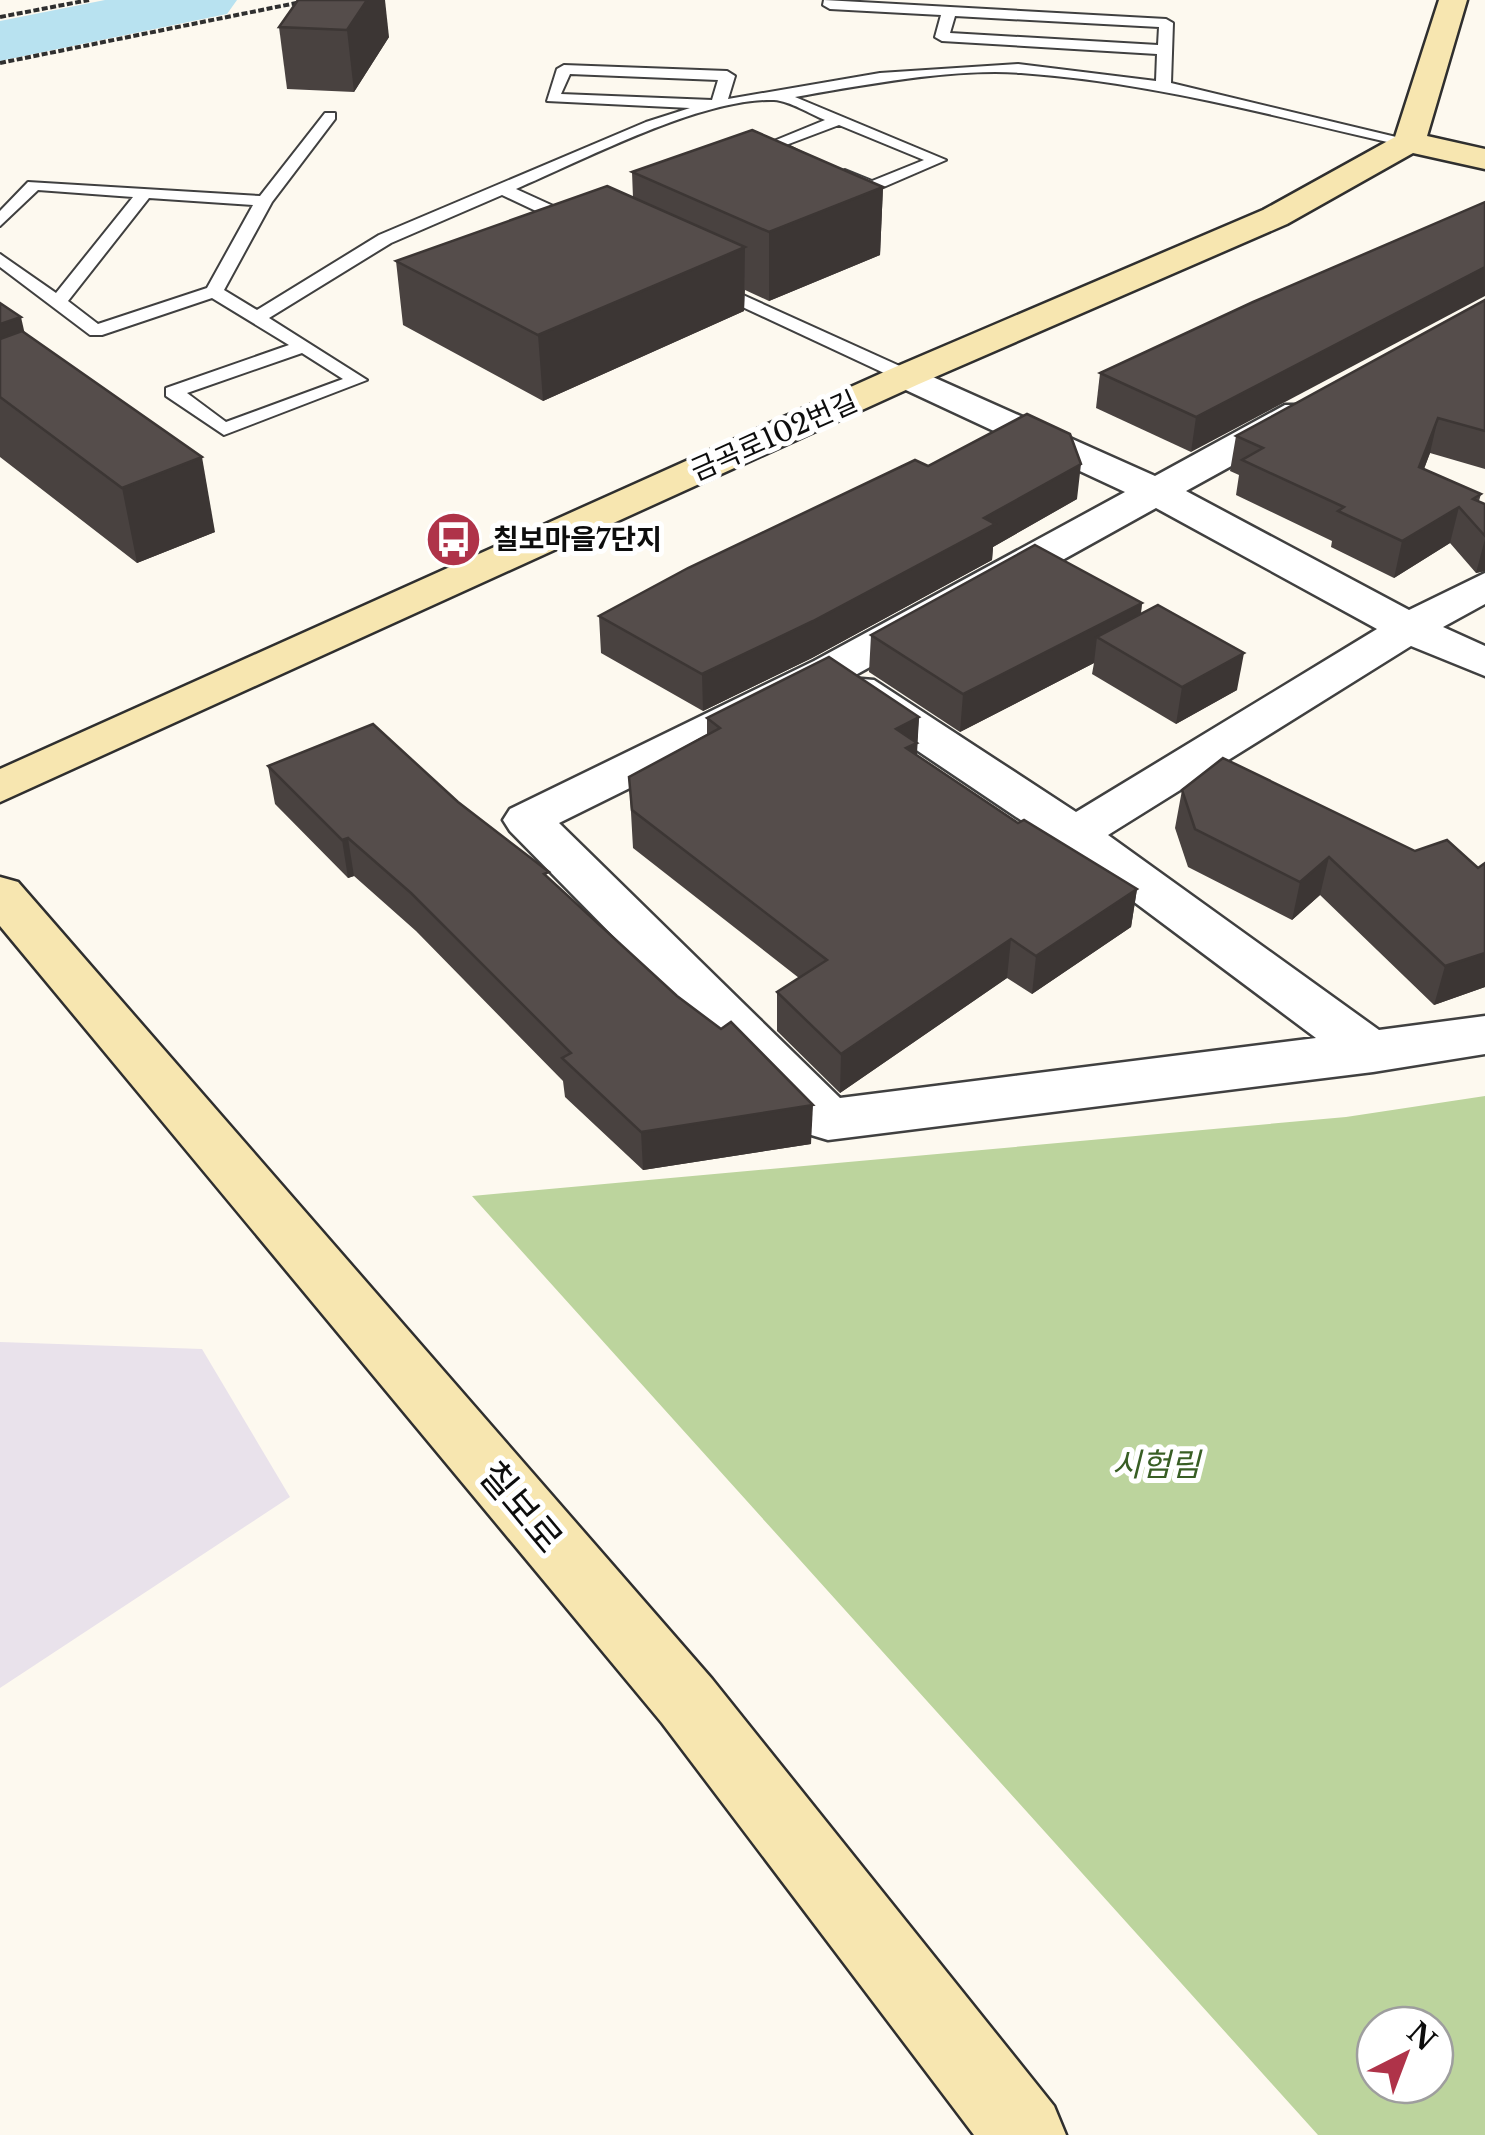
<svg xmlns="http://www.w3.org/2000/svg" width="1485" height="2135" viewBox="0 0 1485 2135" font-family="'Libre Baskerville','Noto Sans KR',serif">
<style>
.industrial{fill:#e9e2eb}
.forest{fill:#bcd49d;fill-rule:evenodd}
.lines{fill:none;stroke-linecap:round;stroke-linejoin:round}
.river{fill:#b8e2f0;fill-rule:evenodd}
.lane-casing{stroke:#404040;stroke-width:4}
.street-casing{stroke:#404040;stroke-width:5}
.secondary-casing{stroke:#2f2f2f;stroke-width:5}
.path{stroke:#2f2f2f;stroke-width:4;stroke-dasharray:6 2.5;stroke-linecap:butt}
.lane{fill:#fff;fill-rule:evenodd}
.street{fill:#fff;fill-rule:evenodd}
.secondary{fill:#f7e6b0;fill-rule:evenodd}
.wall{fill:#494240}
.shaded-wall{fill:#3c3634}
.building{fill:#554d4b;stroke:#3c3634;stroke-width:2.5}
.labels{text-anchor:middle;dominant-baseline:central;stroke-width:10;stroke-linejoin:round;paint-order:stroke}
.far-street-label{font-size:28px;fill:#0d0d0d;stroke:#fff}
.far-poi-label{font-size:28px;font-weight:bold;fill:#0d0d0d;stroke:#fff;text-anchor:start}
.park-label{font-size:32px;font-style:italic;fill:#385e24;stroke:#fff}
.near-street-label{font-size:38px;fill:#0d0d0d;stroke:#fff}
</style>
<rect width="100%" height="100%" fill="#fdf9ef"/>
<!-- industrial -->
<path class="industrial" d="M 0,1342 L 202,1349 L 290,1497 L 0,1688 Z"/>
<!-- forest -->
<path class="forest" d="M 1485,1096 L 1485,2135 L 1318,2135 L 472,1196 L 1346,1117 ZM 1375,2025 L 1435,2025 L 1435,2085 L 1375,2085 Z"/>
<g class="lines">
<!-- river -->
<path class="river" d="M 105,0 L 237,0 L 227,14 L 0,61 L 0,21 Z"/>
<defs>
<g id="lane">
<path d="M 824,0 L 1166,19 L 1173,23 L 1171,83 L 1417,142 L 1409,147 C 1281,118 1153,82 1021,73 C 953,68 864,85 795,97 L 946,160 L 872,192 L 837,175 L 845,170 L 872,181 L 924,160 L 839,125 L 786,145 L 809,157 L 795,160 L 764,145 L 825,120 C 810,114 790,101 774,100 C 701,98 584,160 516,189 L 584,220 L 584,228 L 572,228 L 502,195 L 391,243 L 269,318 L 367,380 L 224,435 L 166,396 L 166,388 L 289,345 L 212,298 L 102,335 L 90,335 L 0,267 L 0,254 L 56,293 L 133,197 L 38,190 L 0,226 L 0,211 L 28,182 L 260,196 L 325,113 L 335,113 L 335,119 L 272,202 L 224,290 L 257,310 L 379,235 L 646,122 L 690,108 L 547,101 L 557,69 L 564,65 L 727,71 L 735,76 L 728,99 L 880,73 L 1018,64 L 1156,81 L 1157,54 L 942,41 L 935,37 L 941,15 L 830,9 L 823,5 ZM 955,16 L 1159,27 L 1158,45 L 950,33 ZM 570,74 L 718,80 L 712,100 L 561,94 ZM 149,198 L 253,205 L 207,288 L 98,324 L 68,301 ZM 302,353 L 343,379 L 226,422 L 187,393 Z"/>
<path d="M 712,281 L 913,372 L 915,376 L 899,380 L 706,290 L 703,286 Z"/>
</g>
<path id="street" d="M 906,365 L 1155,476 L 1285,405 L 1313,405 L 1318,413 L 1313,421 L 1186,491 L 1409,610 L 1485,573 L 1485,604 L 1443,627 L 1485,646 L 1485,676 L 1411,646 L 1108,835 L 1379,1030 L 1485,1016 L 1485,1054 L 1373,1072 L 828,1140 L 808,1134 L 510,831 L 503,820 L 510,809 L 814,661 L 1125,492 L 893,384 L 887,376 L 893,368 ZM 1156,508 L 1377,629 L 1076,812 L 874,680 L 850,678 ZM 840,684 L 835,690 L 842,700 L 1058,845 L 1316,1038 L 840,1098 L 559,823 Z"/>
<g id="secondary">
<path d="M 1439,0 L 1467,0 L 1427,136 L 1485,149 L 1485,169 L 1413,153 L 1287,224 L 919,384 L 0,802 L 0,769 L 893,368 L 1263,210 L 1395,137 Z"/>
<path d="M 0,877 L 18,882 L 712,1679 L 1054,2106 L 1066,2135 L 974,2135 L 662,1723 L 0,926 Z"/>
</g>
</defs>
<!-- lane casing -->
<use href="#lane" class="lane-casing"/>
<!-- street casing -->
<use href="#street" class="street-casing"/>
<!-- secondary casing -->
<use href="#secondary" class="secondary-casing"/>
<!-- path -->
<g class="path">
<path d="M 0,17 L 89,0"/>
<path d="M 0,63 L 311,0"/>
</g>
<!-- lane -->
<use href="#lane" class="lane"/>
<!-- street -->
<use href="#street" class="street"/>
<!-- secondary -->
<use href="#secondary" class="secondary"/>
</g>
<!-- wall -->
<g class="wall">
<path d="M 298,0 L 389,37 L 354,92 L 287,89 L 279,27 Z"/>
<path d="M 632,172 L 883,187 L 880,255 L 769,301 L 745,290 L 744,311 L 543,401 L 403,325 L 396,261 L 633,198 Z"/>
<path d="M 1485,300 L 1485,469 L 1430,453 L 1424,469 L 1481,494 L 1479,501 L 1485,504 L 1485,571 L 1476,573 L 1450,543 L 1394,578 L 1331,547 L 1332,541 L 1236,495 L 1239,475 L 1230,471 L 1236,436 Z"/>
<path d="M 1253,302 L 1191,452 L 1096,408 L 1100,373 Z"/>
<path d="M 0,303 L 24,333 L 215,532 L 137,563 L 0,457 Z"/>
<path d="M 928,466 L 1077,499 L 993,547 L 992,560 L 812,658 L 703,711 L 601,653 L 599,616 Z"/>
<path d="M 1142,603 L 1141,614 L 1237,690 L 1176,724 L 1092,674 L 1094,663 L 960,732 L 869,672 L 871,635 Z"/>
<path d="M 919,717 L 916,756 L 1018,823 L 1137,889 L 1131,927 L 1032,994 L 1007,978 L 840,1093 L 777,1031 L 777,992 L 799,978 L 633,848 L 629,777 L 707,734 L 707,718 Z"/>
<path d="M 268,766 L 458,802 L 549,878 L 811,1144 L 643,1170 L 565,1097 L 563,1081 L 416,931 L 354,876 L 348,878 L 275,804 Z"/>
<path d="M 1182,790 L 1478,868 L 1485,863 L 1485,987 L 1434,1005 L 1320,895 L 1292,920 L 1188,867 L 1175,828 Z"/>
</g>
<!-- shaded-wall -->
<g class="shaded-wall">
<path d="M 367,0 L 385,0 L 389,37 L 354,92 L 347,30 Z"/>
<path d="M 883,187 L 880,255 L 769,301 L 769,232 Z"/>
<path d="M 745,247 L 744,311 L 543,401 L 538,335 Z"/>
<path d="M 1485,267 L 1485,296 L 1191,452 L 1196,417 Z"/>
<path d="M 21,317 L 35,379 L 0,392 L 0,324 Z"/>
<path d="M 1438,418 L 1430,453 L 1411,502 L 1419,467 Z"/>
<path d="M 202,457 L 215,532 L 137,563 L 122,488 Z"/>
<path d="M 1081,464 L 1077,499 L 993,547 L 992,560 L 812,658 L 703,711 L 702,674 Z"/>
<path d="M 1459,507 L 1450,543 L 1394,578 L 1402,541 Z"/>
<path d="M 1485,539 L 1485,571 L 1476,573 Z"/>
<path d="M 1142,603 L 1137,640 L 1097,637 L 1094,663 L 960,732 L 963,694 Z"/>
<path d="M 1244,653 L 1237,690 L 1176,724 L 1182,687 Z"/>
<path d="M 919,717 L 917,754 L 915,780 L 896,729 Z"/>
<path d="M 348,838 L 354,876 L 348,878 L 342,840 Z"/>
<path d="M 1329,857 L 1320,895 L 1292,920 L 1300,882 Z"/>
<path d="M 1137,889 L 1131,927 L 1032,994 L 1036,956 Z"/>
<path d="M 1011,939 L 1007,978 L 840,1093 L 841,1054 Z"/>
<path d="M 1485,953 L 1485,987 L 1434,1005 L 1445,966 Z"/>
<path d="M 813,1105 L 811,1144 L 643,1170 L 641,1132 Z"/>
</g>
<!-- building -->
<g class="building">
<path d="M 298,0 L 367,0 L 347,30 L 279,27 Z"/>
<path d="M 752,130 L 883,187 L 769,232 L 632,172 Z"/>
<path d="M 607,186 L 745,247 L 538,335 L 396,261 Z"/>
<path d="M 1485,202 L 1485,267 L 1196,417 L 1100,373 L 1253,302 Z"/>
<path d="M 1485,300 L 1485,431 L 1438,418 L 1419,467 L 1481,494 L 1473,499 L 1485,504 L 1485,536 L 1459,507 L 1402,541 L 1338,511 L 1344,507 L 1242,460 L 1263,448 L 1236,436 Z"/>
<path d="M 0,303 L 21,317 L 0,324 Z"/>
<path d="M 22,331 L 202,457 L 122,488 L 0,397 L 0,339 Z"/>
<path d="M 1027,414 L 1070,434 L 1081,464 L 984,518 L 995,524 L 813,621 L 702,674 L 599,616 L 688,568 L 915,460 L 928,466 Z"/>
<path d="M 1035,545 L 1142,603 L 963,694 L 871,635 Z"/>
<path d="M 1158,605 L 1244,653 L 1182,687 L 1097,637 Z"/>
<path d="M 829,657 L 919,717 L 896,729 L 917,743 L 906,748 L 1018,823 L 1024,820 L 1137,889 L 1036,956 L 1011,939 L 841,1054 L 777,992 L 827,960 L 632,810 L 629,777 L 720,728 L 707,718 Z"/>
<path d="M 373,724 L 458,802 L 549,872 L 544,874 L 677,996 L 721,1029 L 731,1022 L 813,1105 L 641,1132 L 562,1058 L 571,1053 L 411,893 L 348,838 L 342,840 L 268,766 Z"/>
<path d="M 1223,758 L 1415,851 L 1447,840 L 1478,868 L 1485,863 L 1485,953 L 1445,966 L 1329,857 L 1300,882 L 1195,829 L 1182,790 Z"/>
</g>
<!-- icons -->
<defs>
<symbol id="bus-disc" viewBox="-11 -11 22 22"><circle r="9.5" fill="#af3349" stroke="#fff"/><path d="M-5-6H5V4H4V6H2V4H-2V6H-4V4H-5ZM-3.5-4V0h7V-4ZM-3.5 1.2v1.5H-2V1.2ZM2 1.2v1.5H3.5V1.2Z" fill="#fff"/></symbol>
</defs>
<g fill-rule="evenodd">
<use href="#bus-disc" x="422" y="508" width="63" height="63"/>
</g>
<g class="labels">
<!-- far-street labels -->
<g class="far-street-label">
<text transform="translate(774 436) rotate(-24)">금곡로102번길</text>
</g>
<!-- far-poi labels -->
<g class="far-poi-label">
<text x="493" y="539">칠보마을7단지</text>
</g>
<!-- park labels -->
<g class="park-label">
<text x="1156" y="1465">시험림</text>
</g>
<!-- near-street labels -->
<g class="near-street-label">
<text transform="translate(521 1507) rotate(50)">칠보로</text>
</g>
</g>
<!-- north arrow -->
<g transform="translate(1405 2055) rotate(42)"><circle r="48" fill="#ffffff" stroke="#9e9e9e" stroke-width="2.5"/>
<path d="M0-8L18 38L0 25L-18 38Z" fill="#af3349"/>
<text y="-15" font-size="28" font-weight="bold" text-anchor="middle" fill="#0d0d0d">N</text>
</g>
</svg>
